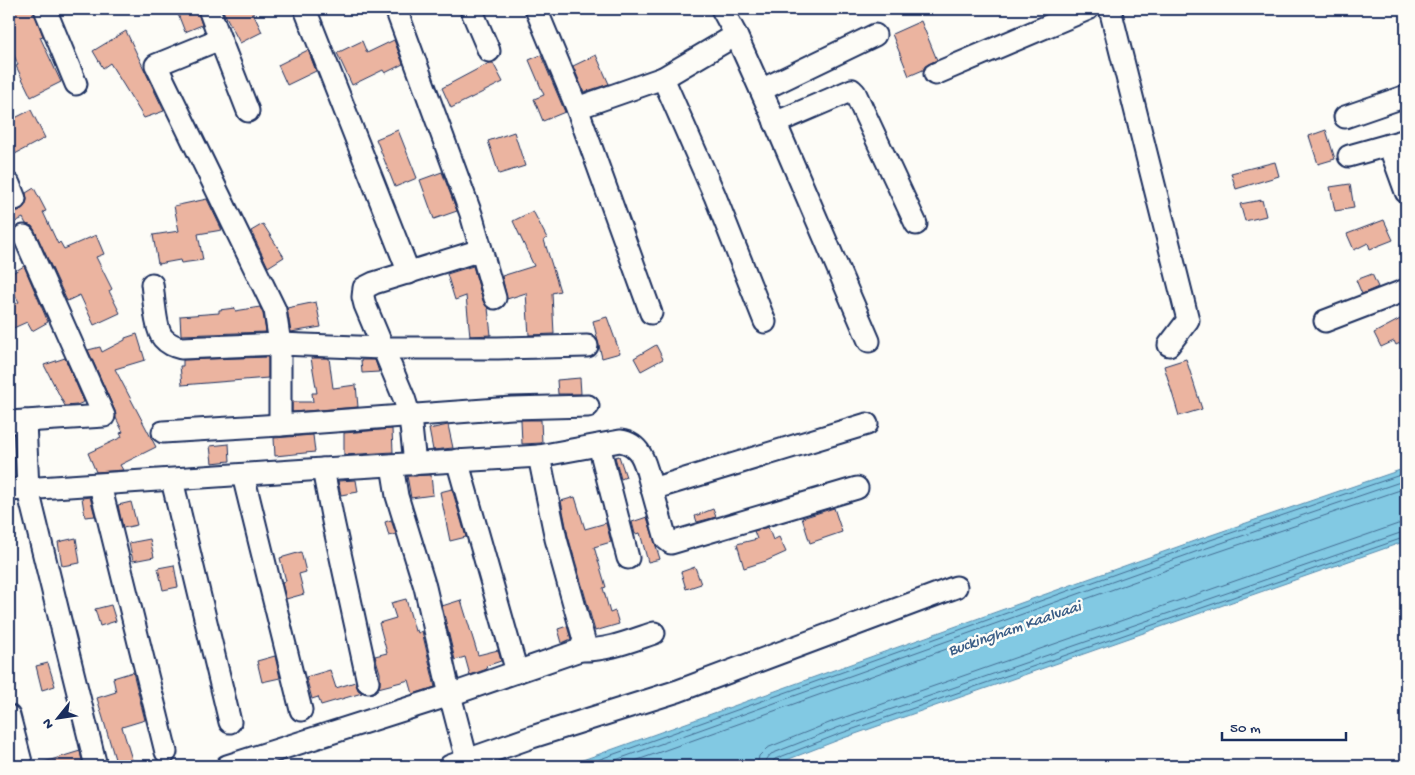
<svg xmlns="http://www.w3.org/2000/svg" width="1415" height="775" viewBox="0 0 1415 775" font-family="'Gochi Hand',sans-serif">
<style>
.water{fill:#82c9e3;stroke:#598bae}
.lines{fill:none;stroke-linecap:round;stroke-linejoin:round}
.shore{stroke:#446d93;stroke-width:1}
.building{fill:#ebb4a0;stroke:#1b2f5e}
.minor-casing{stroke:#1b2f5e;stroke-width:25}
.minor{stroke:#fdfcf7;stroke-width:21}
.labels{text-anchor:middle;dominant-baseline:central;stroke-width:5;stroke-linejoin:round;paint-order:stroke}
.water-label{font-size:16px;font-style:italic;fill:#3a5d86;stroke:#fdfcf7}
</style>
<rect width="100%" height="100%" fill="#fdfcf7"/>
<filter id="ink" filterUnits="userSpaceOnUse"><feTurbulence type="fractalNoise" baseFrequency=".02" numOctaves="2"/><feDisplacementMap in="SourceGraphic" scale="10" xChannelSelector="R" yChannelSelector="G"/><feConvolveMatrix kernelMatrix="1 2 1 2 8 2 1 2 1" color-interpolation-filters="sRGB"/></filter>
<g filter="url(#ink)">
<!-- water -->
<path class="water" d="M 1406,468 L 1406,541 L 841,739 L 771,766 L 566,766 L 1194,541 Z"/>
<g class="lines">
<!-- shore -->
<g class="shore">
<path d="M 581,766 L 1196,545 L 1406,473"/>
<path d="M 599,766 L 1198,551 L 1406,480"/>
<path d="M 621,766 L 1200,558 L 1406,488"/>
<path d="M 757,766 L 759,756 L 767,748 L 834,721 L 1398,524 L 1406,523"/>
<path d="M 765,766 L 766,760 L 771,754 L 837,728 L 1406,531"/>
<path d="M 771,766 L 772,762 L 775,759 L 839,734 L 1406,537"/>
</g>
</g>
<!-- building -->
<g class="building">
<path d="M 9,9 L 33,9 L 43,36 L 40,37 L 61,82 L 31,97 L 16,66 L 18,65 L 9,43 Z"/>
<path d="M 176,9 L 197,9 L 202,25 L 185,32 Z"/>
<path d="M 222,9 L 251,9 L 262,32 L 240,43 Z"/>
<path d="M 921,21 L 937,60 L 925,66 L 923,70 L 909,76 L 892,34 Z"/>
<path d="M 126,31 L 164,111 L 144,118 L 110,63 L 103,68 L 93,51 Z"/>
<path d="M 394,40 L 403,64 L 385,73 L 383,70 L 352,85 L 337,53 L 362,41 L 367,53 Z"/>
<path d="M 308,50 L 316,71 L 287,85 L 278,65 Z"/>
<path d="M 541,55 L 565,112 L 543,121 L 534,99 L 544,95 L 529,60 Z"/>
<path d="M 596,55 L 609,84 L 584,92 L 573,66 Z"/>
<path d="M 489,63 L 493,63 L 503,82 L 451,108 L 442,88 Z"/>
<path d="M 31,110 L 45,138 L 15,154 L 9,142 L 9,121 Z"/>
<path d="M 398,130 L 417,178 L 395,187 L 376,139 Z"/>
<path d="M 1326,130 L 1335,159 L 1318,164 L 1309,136 Z"/>
<path d="M 514,132 L 525,166 L 499,174 L 488,141 Z"/>
<path d="M 1275,162 L 1279,176 L 1236,189 L 1231,173 Z"/>
<path d="M 442,172 L 457,211 L 434,219 L 420,180 Z"/>
<path d="M 1350,184 L 1354,208 L 1335,211 L 1330,187 Z"/>
<path d="M 34,188 L 46,211 L 43,212 L 58,244 L 60,242 L 64,249 L 96,235 L 104,254 L 96,257 L 112,289 L 109,291 L 120,313 L 94,325 L 80,295 L 67,301 L 35,231 L 32,226 L 26,224 L 23,218 L 9,225 L 9,210 L 14,211 L 19,211 L 24,207 L 27,200 L 26,193 Z"/>
<path d="M 207,199 L 222,230 L 198,234 L 203,260 L 181,263 L 180,260 L 158,264 L 153,235 L 179,231 L 174,206 Z"/>
<path d="M 1262,200 L 1266,216 L 1245,221 L 1240,204 Z"/>
<path d="M 533,211 L 547,238 L 544,240 L 560,291 L 552,293 L 554,334 L 529,335 L 526,293 L 507,299 L 502,276 L 534,266 L 513,221 Z"/>
<path d="M 1384,220 L 1393,240 L 1370,249 L 1368,243 L 1354,250 L 1347,234 Z"/>
<path d="M 263,224 L 284,257 L 268,267 L 251,231 Z"/>
<path d="M 24,266 L 48,322 L 32,331 L 27,322 L 9,330 L 9,307 L 19,302 L 9,284 L 9,275 Z"/>
<path d="M 473,266 L 483,301 L 488,308 L 491,335 L 470,336 L 466,296 L 455,300 L 447,274 Z"/>
<path d="M 1372,274 L 1378,287 L 1362,294 L 1356,280 Z"/>
<path d="M 316,302 L 321,327 L 291,332 L 287,308 Z"/>
<path d="M 260,307 L 263,314 L 266,332 L 181,335 L 180,316 L 219,313 L 219,310 L 235,308 L 235,311 Z"/>
<path d="M 1406,316 L 1406,340 L 1396,345 L 1394,341 L 1381,347 L 1374,333 Z"/>
<path d="M 607,317 L 620,353 L 602,358 L 593,321 Z"/>
<path d="M 137,334 L 145,360 L 115,369 L 156,447 L 120,465 L 123,470 L 96,472 L 88,453 L 122,437 L 120,433 L 123,432 L 116,418 L 115,411 L 88,350 L 100,347 L 102,352 L 125,340 L 125,338 Z"/>
<path d="M 656,345 L 663,359 L 641,371 L 634,358 Z"/>
<path d="M 268,357 L 268,378 L 182,385 L 180,366 L 183,366 L 183,360 Z"/>
<path d="M 65,358 L 84,402 L 77,405 L 65,406 L 44,365 Z"/>
<path d="M 311,358 L 329,358 L 333,388 L 356,385 L 358,407 L 292,412 L 292,402 L 313,402 L 312,393 L 317,393 Z"/>
<path d="M 1186,359 L 1202,409 L 1179,416 L 1164,366 Z"/>
<path d="M 361,360 L 375,360 L 379,372 L 362,373 Z"/>
<path d="M 580,378 L 581,394 L 558,394 L 557,380 Z"/>
<path d="M 521,420 L 541,420 L 542,443 L 522,444 Z"/>
<path d="M 448,425 L 453,448 L 433,450 L 429,429 Z"/>
<path d="M 392,429 L 393,452 L 344,455 L 344,433 Z"/>
<path d="M 313,435 L 315,452 L 275,456 L 274,438 Z"/>
<path d="M 229,444 L 230,461 L 212,463 L 210,446 Z"/>
<path d="M 619,456 L 626,477 L 621,479 L 615,457 Z"/>
<path d="M 431,475 L 433,495 L 411,498 L 407,476 Z"/>
<path d="M 356,480 L 358,492 L 341,495 L 338,481 Z"/>
<path d="M 452,489 L 466,537 L 450,541 L 440,492 Z"/>
<path d="M 90,497 L 95,516 L 85,517 L 82,498 Z"/>
<path d="M 575,497 L 585,529 L 606,523 L 611,542 L 594,547 L 606,587 L 603,588 L 610,613 L 615,611 L 619,624 L 595,631 L 568,536 L 561,501 Z"/>
<path d="M 131,502 L 137,525 L 123,528 L 118,505 Z"/>
<path d="M 834,508 L 842,532 L 810,543 L 802,518 Z"/>
<path d="M 713,509 L 716,517 L 697,522 L 695,516 Z"/>
<path d="M 647,517 L 660,559 L 648,562 L 640,533 L 635,534 L 632,522 Z"/>
<path d="M 391,520 L 396,534 L 389,536 L 385,522 Z"/>
<path d="M 768,527 L 773,540 L 779,537 L 786,552 L 766,561 L 744,568 L 737,544 L 757,539 L 754,531 Z"/>
<path d="M 76,538 L 80,563 L 62,566 L 58,542 Z"/>
<path d="M 150,539 L 154,557 L 133,561 L 129,543 Z"/>
<path d="M 301,552 L 306,572 L 299,574 L 304,594 L 286,599 L 282,583 L 286,581 L 280,558 Z"/>
<path d="M 174,565 L 178,587 L 163,590 L 158,568 Z"/>
<path d="M 695,567 L 701,584 L 686,589 L 681,572 Z"/>
<path d="M 406,599 L 415,631 L 417,630 L 418,633 L 422,631 L 435,687 L 413,694 L 409,680 L 378,688 L 380,685 L 380,673 L 375,656 L 387,653 L 379,623 L 396,618 L 391,603 Z"/>
<path d="M 461,600 L 478,655 L 498,650 L 501,661 L 486,666 L 487,669 L 470,675 L 465,657 L 455,660 L 442,606 Z"/>
<path d="M 111,605 L 116,621 L 100,626 L 95,609 Z"/>
<path d="M 567,626 L 571,639 L 562,643 L 558,629 Z"/>
<path d="M 275,656 L 280,678 L 262,682 L 257,661 Z"/>
<path d="M 48,663 L 55,686 L 42,690 L 36,666 Z"/>
<path d="M 330,670 L 336,688 L 355,682 L 358,690 L 362,693 L 321,705 L 318,697 L 312,699 L 306,677 Z"/>
<path d="M 133,672 L 145,720 L 122,727 L 134,766 L 117,766 L 97,698 L 116,692 L 113,678 Z"/>
<path d="M 80,751 L 83,766 L 41,766 L 41,763 Z"/>
</g>
<g class="lines">
<defs>
<g id="minor">
<path d="M 45,9 L 76,84"/>
<path d="M 209,9 L 220,39 L 156,65 L 275,310 L 280,344 L 280,425 L 512,408 L 588,406"/>
<path d="M 305,9 L 409,273"/>
<path d="M 396,9 L 471,214 L 495,298"/>
<path d="M 471,9 L 489,51"/>
<path d="M 536,9 L 577,108 L 651,313"/>
<path d="M 722,9 L 736,35 L 772,115 L 869,341"/>
<path d="M 1110,9 L 1188,320 L 1169,345"/>
<path d="M 220,39 L 248,111"/>
<path d="M 935,74 L 1088,9"/>
<path d="M 663,78 L 715,196 L 765,322"/>
<path d="M 761,90 L 875,35"/>
<path d="M 577,108 L 663,78 L 736,35"/>
<path d="M 1345,117 L 1406,96"/>
<path d="M 775,123 L 852,90 L 855,93 L 916,224"/>
<path d="M 1389,145 L 1406,192"/>
<path d="M 1349,156 L 1406,140"/>
<path d="M 9,184 L 15,199"/>
<path d="M 152,284 C 154,297 155,329 163,338 C 168,344 174,346 181,348 L 280,344 L 382,348 L 498,348 L 587,346"/>
<path d="M 1325,321 L 1406,290"/>
<path d="M 25,421 L 28,490 L 96,766"/>
<path d="M 9,422 L 104,416 L 24,236"/>
<path d="M 163,432 L 280,425"/>
<path d="M 599,445 L 628,558"/>
<path d="M 457,460 L 517,672"/>
<path d="M 415,464 L 410,417 L 404,398 L 365,305 L 363,297 L 364,288 L 374,283 L 481,250"/>
<path d="M 392,465 L 397,496 L 425,587 L 450,695 L 467,760"/>
<path d="M 323,469 L 333,521 L 368,682"/>
<path d="M 243,475 L 301,710"/>
<path d="M 172,480 L 230,722"/>
<path d="M 100,485 L 166,752"/>
<path d="M 652,489 L 666,539 L 671,543 L 857,488"/>
<path d="M 9,490 L 323,469 L 539,456 L 620,441 C 644,444 646,469 652,489 L 867,424"/>
<path d="M 580,650 C 606,651 630,641 654,633"/>
<path d="M 9,716 L 22,766"/>
<path d="M 227,766 L 450,695 L 580,650 L 584,640 L 556,539 L 539,456"/>
<path d="M 450,766 L 532,737 L 678,691 L 956,587"/>
</g>
</defs>
<!-- minor casing -->
<use href="#minor" class="minor-casing"/>
<!-- minor -->
<use href="#minor" class="minor"/>
</g>
</g>
<g class="labels">
<!-- water labels -->
<g class="water-label">
<text transform="translate(1015 630) rotate(-19)">Buckingham Kaalvaai</text>
</g>
</g>
<!-- margin -->
<rect width="1415" height="775" fill="none" stroke="#fdfcf7" stroke-width="30"/>
<rect x="15" y="15" width="1385" height="745" fill="none" stroke="#1b2f5e" stroke-width="2" filter="url(#ink)"/>
<!-- north arrow -->
<g transform="translate(58 718) rotate(240)" stroke="#fdfcf7" stroke-width="4" paint-order="stroke">
<path d="M0-4L9 19L0 12L-9 19Z" fill="#1b2f5e"/>
<text y="-8" font-size="14" font-weight="bold" text-anchor="middle" fill="#1b2f5e">N</text>
</g>
<!-- scale -->
<path d="M1222 732v8h124v-8" fill="none" stroke="#1b2f5e" stroke-width="2.5"/>
<text x="1230" y="732" font-size="15" fill="#1b2f5e" stroke="#fdfcf7" stroke-width="4" paint-order="stroke">50 m</text>
</svg>
